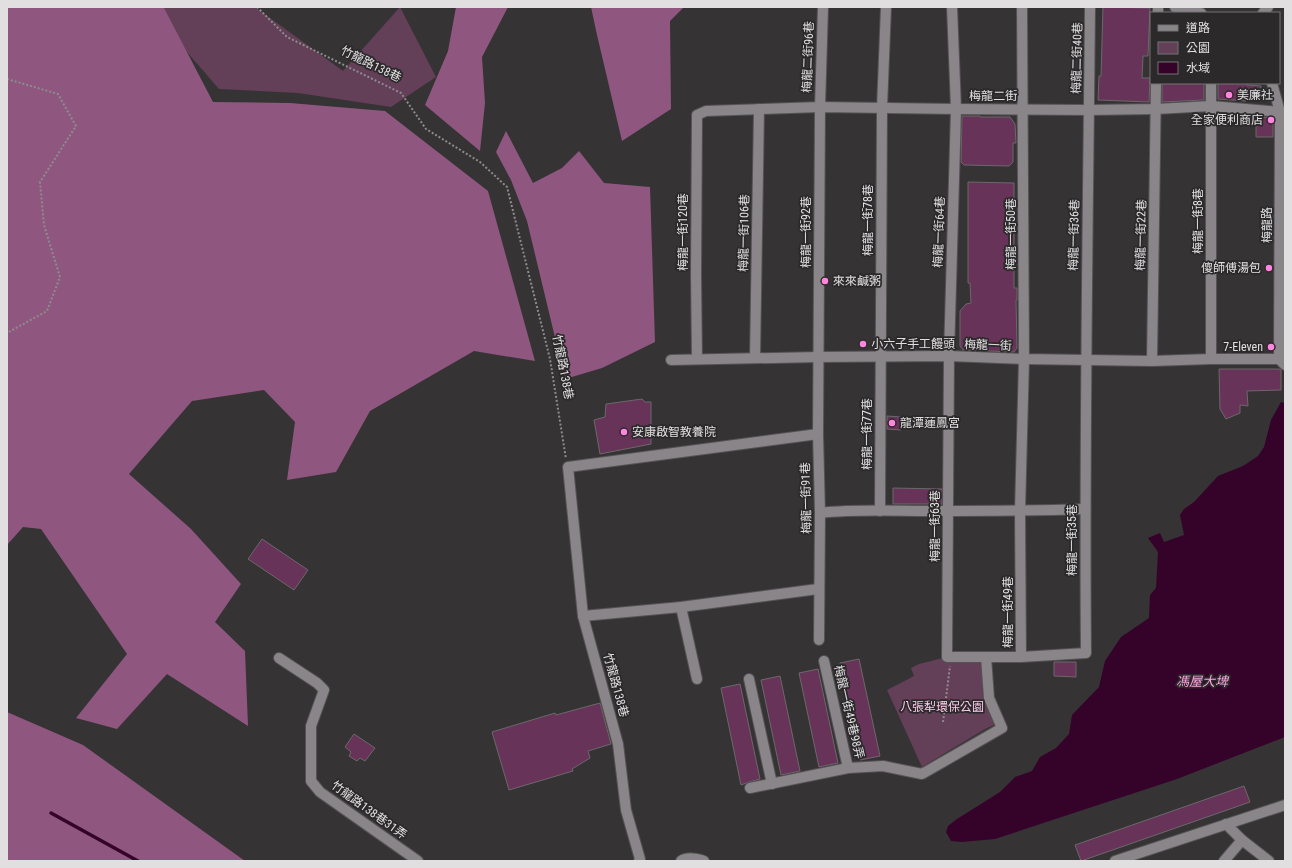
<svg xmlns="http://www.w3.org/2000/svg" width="1292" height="868" viewBox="0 0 1292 868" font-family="'Roboto Condensed','Noto Sans TC',sans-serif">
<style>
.green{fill:#633f58}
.forest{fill:#8f577f}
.water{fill:#35032a}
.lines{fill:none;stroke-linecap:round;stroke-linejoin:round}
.stream{stroke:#35032a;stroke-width:3.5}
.building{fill:#673359;stroke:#6c686a}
.minor-casing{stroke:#555254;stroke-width:12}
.path{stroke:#8e8c8d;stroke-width:2;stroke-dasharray:2 2;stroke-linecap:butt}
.minor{stroke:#898588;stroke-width:10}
.poi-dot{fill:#ff85de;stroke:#2c292b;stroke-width:1.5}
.labels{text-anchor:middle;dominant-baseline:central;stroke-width:3.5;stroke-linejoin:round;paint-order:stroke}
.street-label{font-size:12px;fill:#e1dfe0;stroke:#2c292b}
.poi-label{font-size:12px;fill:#e1dfe0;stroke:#2c292b;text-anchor:start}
.park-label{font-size:12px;fill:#fecbed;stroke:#2c292b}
.water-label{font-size:13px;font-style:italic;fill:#f8a5df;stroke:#2c292b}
</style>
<rect width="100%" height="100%" fill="#363335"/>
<!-- green -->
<g class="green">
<path d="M 148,7 L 255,7 L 343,71 L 400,7 L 436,77 L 391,107 L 298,93 L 219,89 Z"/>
<path d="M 943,658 L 945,662 L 982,662 L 983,698 L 996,724 L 985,729 L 922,767 L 887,690 L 914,676 L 911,668 L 919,664 Z"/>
</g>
<!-- forest -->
<g class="forest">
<path d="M 7,7 L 161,7 L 164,8 L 213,102 L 290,103 L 385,111 L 488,191 L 535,361 L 474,351 L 370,411 L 336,472 L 287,480 L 295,422 L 264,390 L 192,401 L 129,474 L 191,529 L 241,584 L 215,622 L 245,651 L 248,726 L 167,674 L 117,729 L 76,718 L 127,654 L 41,529 L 23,527 L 7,545 Z"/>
<path d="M 456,7 L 508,7 L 482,57 L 485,103 L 480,151 L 425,105 L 448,51 Z"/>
<path d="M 591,7 L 684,7 L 670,21 L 671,109 L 622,141 L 597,35 Z"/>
<path d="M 506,131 L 533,183 L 562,168 L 579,151 L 604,183 L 650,187 L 655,342 L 602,368 L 565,379 L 527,221 L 511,180 L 496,152 Z"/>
<path d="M 7,712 L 83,745 L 245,861 L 7,861 Z"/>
</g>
<!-- water -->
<path class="water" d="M 1281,402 L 1285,403 L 1285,737 L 1177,779 L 995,839 L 962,842 L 951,841 L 946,832 L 948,826 L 957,819 L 1000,792 L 1015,777 L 1032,771 L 1040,757 L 1056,748 L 1069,734 L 1072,715 L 1099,687 L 1105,661 L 1121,637 L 1149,618 L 1150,595 L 1156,588 L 1158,552 L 1148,538 L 1160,533 L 1164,542 L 1184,535 L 1180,515 L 1184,509 L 1194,502 L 1218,476 L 1243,466 L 1258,456 L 1264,447 L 1271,420 Z"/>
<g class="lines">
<!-- stream -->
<path class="stream" d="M 51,813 L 138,861"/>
</g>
<!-- building -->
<g class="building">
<path d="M 1103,7 L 1150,8 L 1148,56 L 1143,56 L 1142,78 L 1150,78 L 1149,102 L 1098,100 L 1099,76 L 1101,76 Z"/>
<path d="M 1162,83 L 1204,83 L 1204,100 L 1162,102 Z"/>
<path d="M 1218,83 L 1247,83 L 1247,85 L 1261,86 L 1260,100 L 1246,99 L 1246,101 L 1218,99 Z"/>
<path d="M 962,116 L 980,116 L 980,117 L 1010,117 L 1015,124 L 1016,143 L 1013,143 L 1013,162 L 1009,166 L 964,165 L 961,162 Z"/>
<path d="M 1256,117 L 1273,118 L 1273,137 L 1256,137 Z"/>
<path d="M 968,182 L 1014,183 L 1014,288 L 1017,288 L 1017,300 L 1016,300 L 1017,348 L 1014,352 L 963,350 L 960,346 L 960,311 L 966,304 L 971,303 L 970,283 L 968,283 Z"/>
<path d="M 1219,369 L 1279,369 L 1281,370 L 1281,390 L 1247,391 L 1248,406 L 1240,405 L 1240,413 L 1226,419 L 1220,409 Z"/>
<path d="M 642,399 L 645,402 L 651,402 L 651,444 L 600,454 L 594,420 L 605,417 L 606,404 Z"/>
<path d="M 887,416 L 901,417 L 901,430 L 887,429 Z"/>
<path d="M 893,488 L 942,489 L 942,504 L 893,504 Z"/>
<path d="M 262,539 L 308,570 L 294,590 L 248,559 Z"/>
<path d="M 859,659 L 880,756 L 860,760 L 840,663 Z"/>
<path d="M 1054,662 L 1076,662 L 1076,677 L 1054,676 Z"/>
<path d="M 818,669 L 838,763 L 819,767 L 799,673 Z"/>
<path d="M 780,676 L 800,771 L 781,775 L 761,680 Z"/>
<path d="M 740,684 L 760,779 L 749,782 L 741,785 L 721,688 Z"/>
<path d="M 600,703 L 611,744 L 588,751 L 590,758 L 572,769 L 573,771 L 509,790 L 492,732 L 555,713 L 556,715 Z"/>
<path d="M 354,734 L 375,748 L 365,761 L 360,758 L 357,761 L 349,756 L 351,752 L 345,747 Z"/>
<path d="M 1244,786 L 1250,802 L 1081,861 L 1075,845 Z"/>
</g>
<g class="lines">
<defs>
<g id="minor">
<path d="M 952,7 L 956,109 L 949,356 L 947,657 L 986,657"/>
<path d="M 1175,7 L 1201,13"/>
<path d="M 1158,13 L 1158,7"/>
<path d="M 1263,13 L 1268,7"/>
<path d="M 1272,83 L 1280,112 L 1279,359 L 1285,365"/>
<path d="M 755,358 L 759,109"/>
<path d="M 697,359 L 696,274 L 697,115 L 706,111 L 820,107 L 956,109 L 1089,110 L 1156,109 L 1211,106 L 1280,112 L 1285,115"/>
<path d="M 1211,359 L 1211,83"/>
<path d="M 671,360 L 819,357 L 949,356 L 1024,359 L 1152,361 L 1211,359 L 1279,359"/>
<path d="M 1152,361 L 1156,83"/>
<path d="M 880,511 L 882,108 L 886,7"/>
<path d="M 820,513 C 856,509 893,511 929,511 C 981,511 1033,511 1084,509"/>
<path d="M 681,607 L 697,679"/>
<path d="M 583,616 L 681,607 L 818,589"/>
<path d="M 819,640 L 820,513 L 818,434 L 820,107 L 823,7"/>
<path d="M 1021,657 L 1086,653 C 1084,438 1088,223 1090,7"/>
<path d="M 279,658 L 317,683 L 324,690 L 311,726 L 311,781 L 320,792 L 418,861"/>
<path d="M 824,661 L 848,768"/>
<path d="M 749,679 L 772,784"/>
<path d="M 750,788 L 848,768 L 883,766 L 922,774 L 1002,728 L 989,698 L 986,657 L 1021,657 L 1020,511 L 1024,359 L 1022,7"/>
<path d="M 1226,824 L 1242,840 L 1269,861"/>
<path d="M 639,861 L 640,859 L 626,810 L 618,744 L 583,616 L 568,467 L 818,434"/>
<path d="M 681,861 C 686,857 698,858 704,861"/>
<path d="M 1115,861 L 1285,805"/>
<path d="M 1224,861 L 1242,840"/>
</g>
</defs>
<!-- minor casing -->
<use href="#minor" class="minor-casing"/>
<!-- path -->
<g class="path">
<path d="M 257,7 L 287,37 L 401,93 L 426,129 L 480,162 L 507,187 L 550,359 L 566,459"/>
<path d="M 7,79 L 58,94 L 76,126 L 40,182 L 44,225 L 60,277 L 47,311 L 7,333"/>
<path d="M 943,722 L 950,666"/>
</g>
<!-- minor -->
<use href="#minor" class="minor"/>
</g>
<!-- markers -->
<g class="poi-dot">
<circle cx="1229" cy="95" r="4"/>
<circle cx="1271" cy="120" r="4"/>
<circle cx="1269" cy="268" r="4"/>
<circle cx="825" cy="281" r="4"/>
<circle cx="863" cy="344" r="4"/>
<circle cx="1271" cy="347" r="4"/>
<circle cx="892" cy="423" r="4"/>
<circle cx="624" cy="432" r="4"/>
</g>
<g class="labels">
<!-- street labels -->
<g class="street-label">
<text transform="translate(808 57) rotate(-88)">梅龍二街96巷</text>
<text transform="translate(1077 58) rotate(-89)">梅龍二街40巷</text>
<text transform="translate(371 64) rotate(26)">竹龍路138巷</text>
<text x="993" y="96">梅龍二街</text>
<text transform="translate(868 220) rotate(-90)">梅龍一街78巷</text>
<text transform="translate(1198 221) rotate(-90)">梅龍一街8巷</text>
<text transform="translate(1267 225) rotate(-90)">梅龍路</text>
<text transform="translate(683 232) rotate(-90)">梅龍一街120巷</text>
<text transform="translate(806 232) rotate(-90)">梅龍一街92巷</text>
<text transform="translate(939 232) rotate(-88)">梅龍一街64巷</text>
<text transform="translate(744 233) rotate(-89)">梅龍一街106巷</text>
<text transform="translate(1011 234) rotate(-90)">梅龍一街50巷</text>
<text transform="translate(1074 235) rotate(-89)">梅龍一街36巷</text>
<text transform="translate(1141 235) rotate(-89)">梅龍一街22巷</text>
<text transform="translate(988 345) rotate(2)">梅龍一街</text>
<text transform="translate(563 367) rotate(79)">竹龍路138巷</text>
<text transform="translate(867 434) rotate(-90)">梅龍一街77巷</text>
<text transform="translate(806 498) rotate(-91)">梅龍一街91巷</text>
<text transform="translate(935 526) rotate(-90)">梅龍一街63巷</text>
<text transform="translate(1072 540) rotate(-90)">梅龍一街35巷</text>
<text transform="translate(1008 612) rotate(-90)">梅龍一街49巷</text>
<text transform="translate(616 685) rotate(75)">竹龍路138巷</text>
<text transform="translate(849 712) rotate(77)">梅龍一街49巷98弄</text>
<text transform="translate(369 810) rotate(36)">竹龍路138巷31弄</text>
</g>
<!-- poi labels -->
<g class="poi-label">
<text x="1237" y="95">美廉社</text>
<text x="1263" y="120" text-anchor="end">全家便利商店</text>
<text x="1261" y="268" text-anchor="end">傻師傅湯包</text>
<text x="833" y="281">來來鹹粥</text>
<text x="871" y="344">小六子手工饅頭</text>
<text x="1263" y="347" text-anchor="end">7-Eleven</text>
<text x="900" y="423">龍潭蓮鳳宮</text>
<text x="632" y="432">安康啟智教養院</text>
</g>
<!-- park labels -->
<g class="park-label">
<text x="942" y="707">八張犁環保公園</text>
</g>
<!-- water labels -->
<g class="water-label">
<text x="1202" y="681">馮屋大埤</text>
</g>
</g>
<!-- border -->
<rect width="1292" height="868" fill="none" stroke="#e1dfe0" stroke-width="16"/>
<!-- legend -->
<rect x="1150" y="12" width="130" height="72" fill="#2c292b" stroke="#747273"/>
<rect x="1158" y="25" width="20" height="6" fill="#898588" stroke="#747273"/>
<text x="1186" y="32" font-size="12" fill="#e1dfe0">道路</text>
<rect x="1158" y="42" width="20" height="12" fill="#633f58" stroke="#747273"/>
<text x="1186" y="52" font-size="12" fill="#e1dfe0">公園</text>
<rect x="1158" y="62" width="20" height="12" fill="#35032a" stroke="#747273"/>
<text x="1186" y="72" font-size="12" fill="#e1dfe0">水域</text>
</svg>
